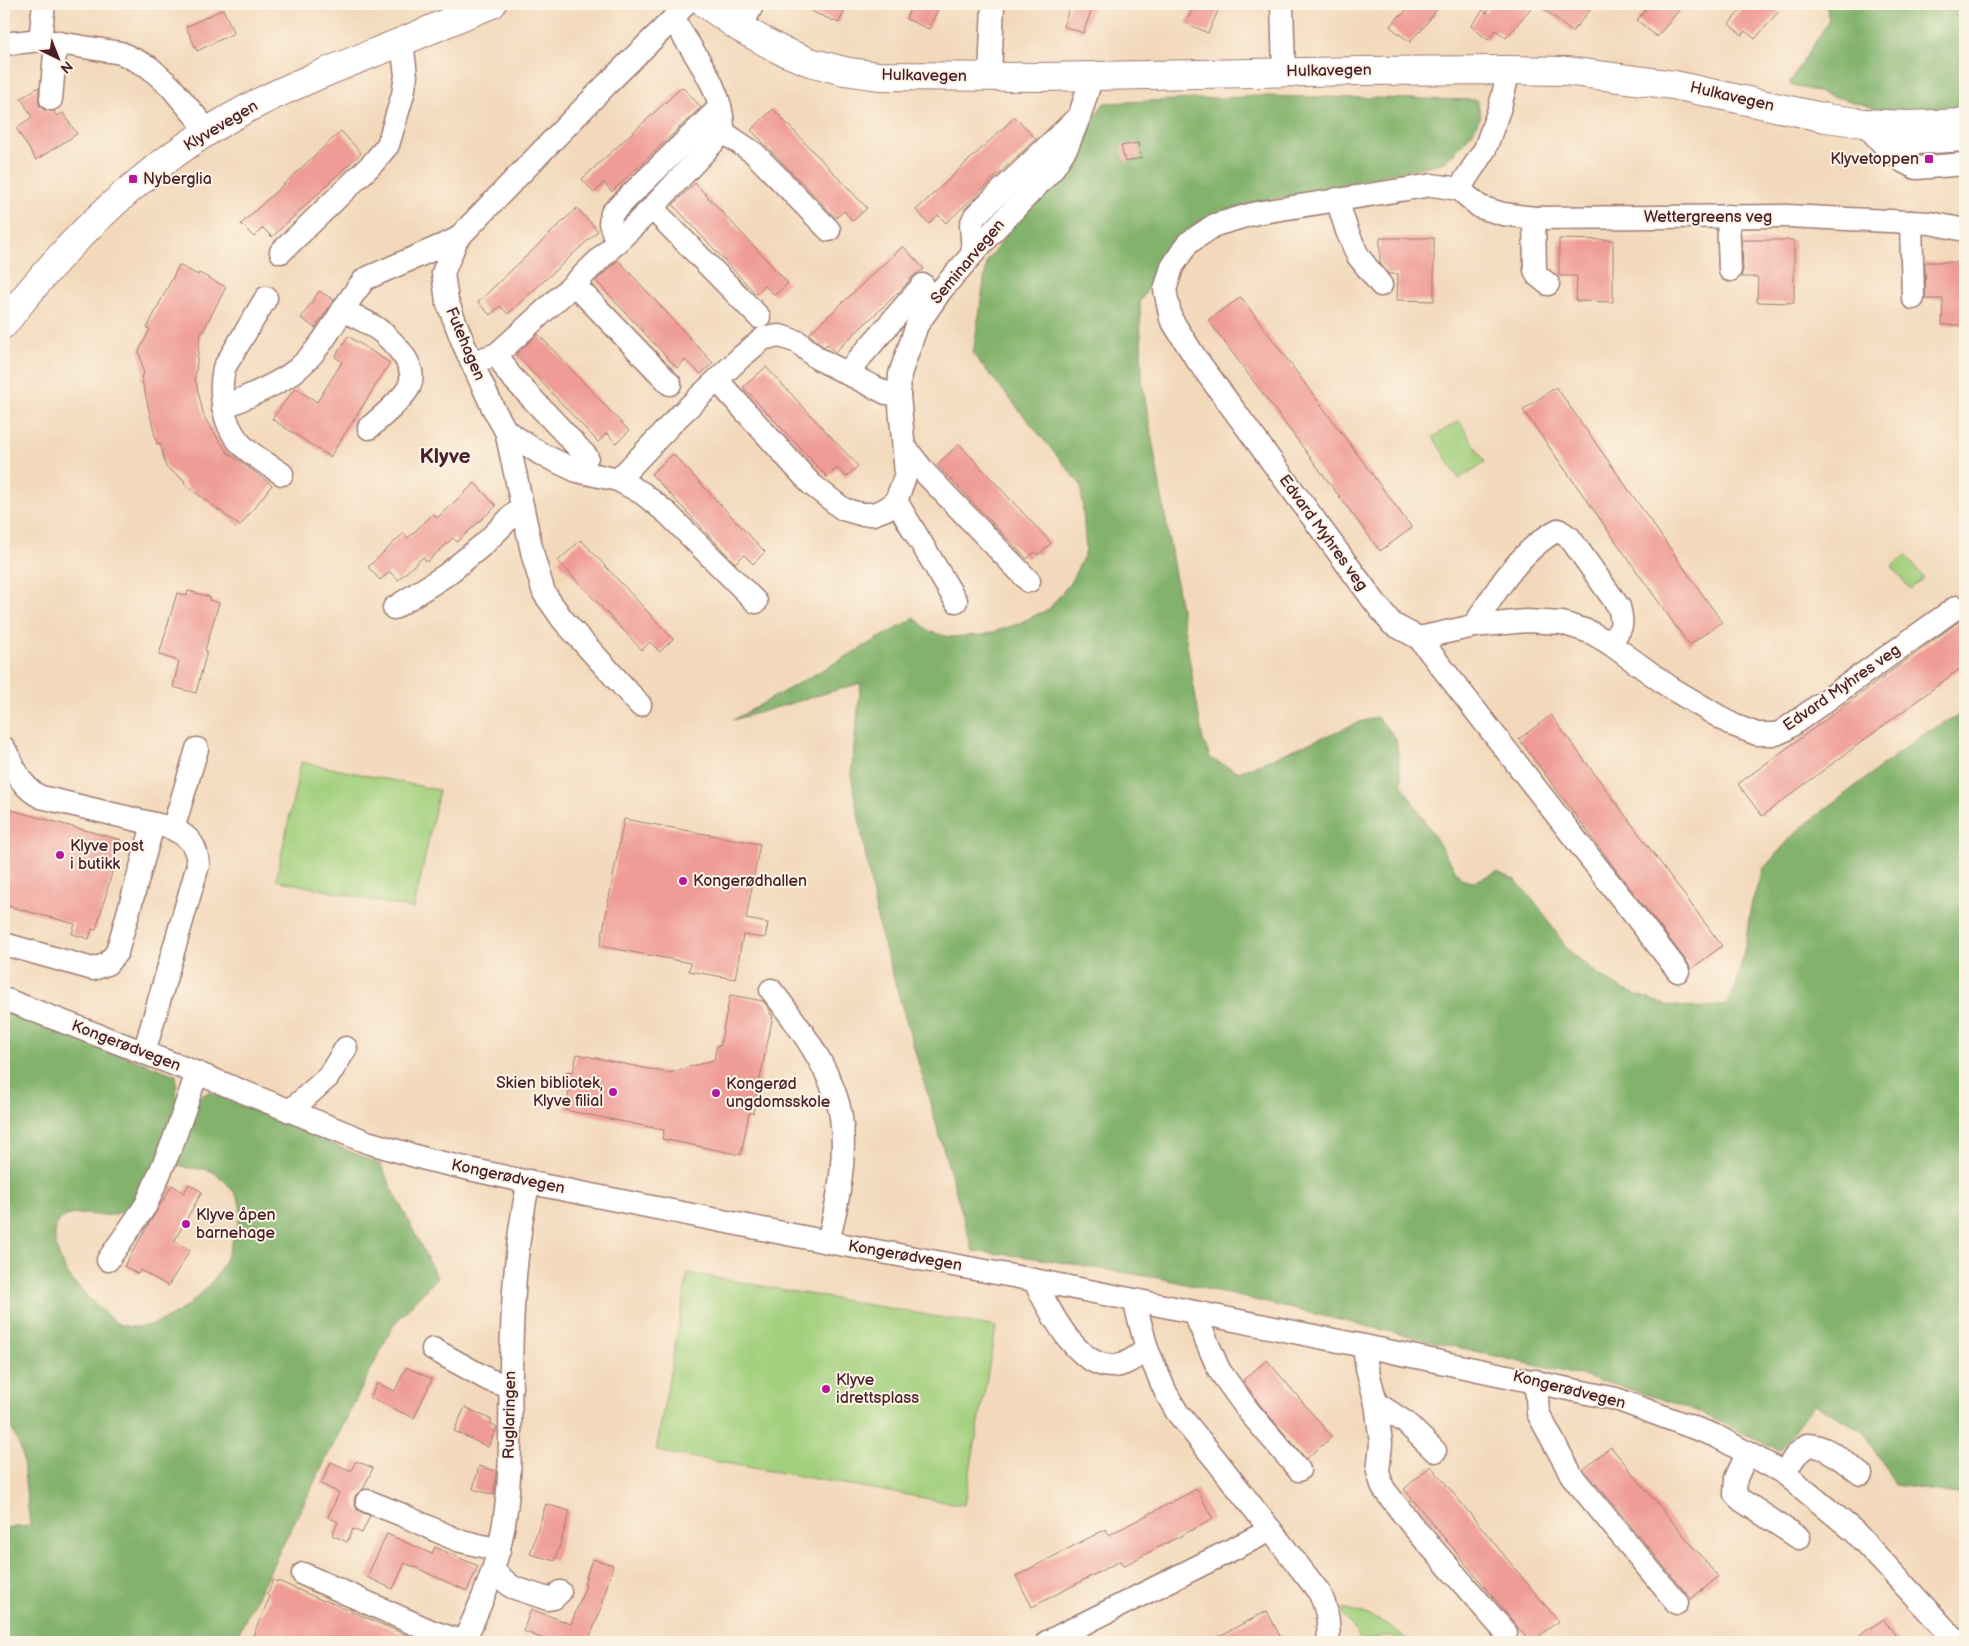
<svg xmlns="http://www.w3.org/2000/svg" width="1969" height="1646" viewBox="0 0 1969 1646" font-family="'Balsamiq Sans',sans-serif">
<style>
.green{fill:#a3d07d;stroke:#767854}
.forest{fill:#82b26c;stroke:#66684c}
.building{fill:#ef9c96}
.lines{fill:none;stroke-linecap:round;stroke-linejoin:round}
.minor-casing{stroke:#9e7c73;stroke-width:25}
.major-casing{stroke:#9e7c73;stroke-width:30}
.minor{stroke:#fff;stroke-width:22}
.major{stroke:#fff;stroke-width:28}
.poi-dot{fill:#b5179e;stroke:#fcf5e5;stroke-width:2}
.labels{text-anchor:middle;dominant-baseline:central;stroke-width:4;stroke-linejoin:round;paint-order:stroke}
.street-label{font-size:16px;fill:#4a1f2b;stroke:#fcf5e5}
.poi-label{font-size:16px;fill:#4a1f2b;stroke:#fcf5e5;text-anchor:start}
.district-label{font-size:21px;font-weight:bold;fill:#4a1f2b;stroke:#fcf5e5}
</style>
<rect width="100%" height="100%" fill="#fcf5e5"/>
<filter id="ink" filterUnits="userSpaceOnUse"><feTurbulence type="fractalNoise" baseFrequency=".02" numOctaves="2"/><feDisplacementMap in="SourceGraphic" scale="10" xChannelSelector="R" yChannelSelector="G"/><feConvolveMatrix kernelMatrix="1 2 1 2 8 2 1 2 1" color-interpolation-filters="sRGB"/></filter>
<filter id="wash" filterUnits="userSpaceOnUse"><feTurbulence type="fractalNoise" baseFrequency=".0096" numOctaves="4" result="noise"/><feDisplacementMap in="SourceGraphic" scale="20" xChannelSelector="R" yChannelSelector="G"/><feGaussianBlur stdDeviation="1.12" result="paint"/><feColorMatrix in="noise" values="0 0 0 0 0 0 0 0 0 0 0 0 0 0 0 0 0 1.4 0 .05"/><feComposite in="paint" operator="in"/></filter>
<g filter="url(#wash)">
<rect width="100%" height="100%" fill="#f3d9bb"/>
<!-- green -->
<g class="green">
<path d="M 1459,421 L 1485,462 L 1459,479 L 1433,437 Z"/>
<path d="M 1906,555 L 1924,578 L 1910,589 L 1892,566 Z"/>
<path d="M 301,762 L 439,790 L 414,909 L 276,880 Z"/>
<path d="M 688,1273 L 996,1327 L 964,1505 L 656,1451 Z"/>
<path d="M 1343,1608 C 1367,1614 1392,1623 1409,1642 C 1393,1642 1392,1628 1371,1642 L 1368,1638 L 1362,1642 C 1357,1633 1350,1624 1343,1615 Z"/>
</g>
<!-- forest -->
<g class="forest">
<path d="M 1826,4 L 1965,4 L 1965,109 L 1879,109 L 1789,84 L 1829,20 Z"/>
<path d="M 1261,96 L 1477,100 L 1481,116 L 1472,133 L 1445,162 L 1233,208 L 1199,222 L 1159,266 L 1140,302 L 1142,380 L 1203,740 L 1211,759 L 1239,772 L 1360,722 L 1377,717 L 1396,738 L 1402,785 L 1461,879 L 1472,882 L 1497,872 L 1515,880 L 1539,907 L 1567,949 L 1598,974 L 1624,990 L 1665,1005 L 1697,1008 L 1727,1005 L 1736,986 L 1745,947 L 1751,905 L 1763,869 L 1797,831 L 1922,735 L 1965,711 L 1965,1495 L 1895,1485 L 1863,1431 L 1814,1404 L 1780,1450 L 1692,1409 L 1607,1382 L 1164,1279 L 1028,1257 L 973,1251 L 878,924 L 851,774 L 861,683 L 733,720 L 915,618 L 929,631 L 949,637 L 984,635 L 1015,625 L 1049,609 L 1070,583 L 1086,552 L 1081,485 L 973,354 L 987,261 L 1068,154 L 1104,103 Z"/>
<path d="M 4,1011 L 176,1075 L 177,1109 L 137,1208 C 128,1210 120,1213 111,1215 C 96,1217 72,1209 60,1220 C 48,1231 60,1262 67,1273 C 74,1284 111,1322 121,1325 C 158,1336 206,1297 222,1266 C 229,1253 233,1240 237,1227 C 239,1220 242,1209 239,1201 C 235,1191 221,1176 211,1171 C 205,1168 195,1169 188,1168 C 184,1167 179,1165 174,1163 L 198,1098 L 209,1092 L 380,1164 L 437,1278 L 394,1324 L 234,1642 L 4,1642 L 4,1528 L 30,1526 L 22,1452 L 4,1412 Z"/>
</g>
<g id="blocks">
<!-- building -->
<g class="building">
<path d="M 794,4 L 847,4 L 839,23 Z"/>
<path d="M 912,4 L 940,4 L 929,29 L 906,19 Z"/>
<path d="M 1071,4 L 1094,4 L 1083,33 L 1063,26 Z"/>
<path d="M 1195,4 L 1221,4 L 1208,33 L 1186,23 Z"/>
<path d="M 1411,4 L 1441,4 L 1420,32 L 1419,31 L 1410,42 L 1390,27 L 1400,15 L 1402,16 Z"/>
<path d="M 1494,4 L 1534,4 L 1506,38 L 1496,30 L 1488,40 L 1471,26 L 1483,10 L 1486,13 Z"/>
<path d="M 1538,4 L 1595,4 L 1572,32 Z"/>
<path d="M 1650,4 L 1684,4 L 1657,37 L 1637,20 Z"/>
<path d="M 1745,4 L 1785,4 L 1755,39 L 1745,31 L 1742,35 L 1729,24 Z"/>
<path d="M 223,9 L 234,33 L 197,51 L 186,27 Z"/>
<path d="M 39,87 L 39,105 L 44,110 L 54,111 L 57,116 L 63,113 L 77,134 L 36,160 L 16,128 L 32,117 L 21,98 Z"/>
<path d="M 682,87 L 701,107 L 612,192 L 604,183 L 594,193 L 582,179 Z"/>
<path d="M 773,109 L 867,208 L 853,221 L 844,211 L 836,218 L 751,130 Z"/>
<path d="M 1015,117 L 1036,139 L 946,223 L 938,215 L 929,224 L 916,210 Z"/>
<path d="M 341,131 L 361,153 L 272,237 L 263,228 L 254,237 L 241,224 Z"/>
<path d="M 1138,143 L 1141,158 L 1125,162 L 1121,146 Z"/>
<path d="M 695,183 L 788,283 L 775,295 L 765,286 L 756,294 L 673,205 Z"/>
<path d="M 577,208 L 598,231 L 508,314 L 500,306 L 490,315 L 478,302 Z"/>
<path d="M 1380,238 L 1434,238 L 1434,301 L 1397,300 L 1398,274 L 1389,274 L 1380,263 Z"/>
<path d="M 1559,239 L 1613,240 L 1613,302 L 1576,301 L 1577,276 L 1559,276 Z"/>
<path d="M 1742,240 L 1794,240 L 1794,303 L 1757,302 L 1758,277 L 1741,277 L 1743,270 Z"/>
<path d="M 903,246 L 924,269 L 913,276 L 900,291 L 835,352 L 827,344 L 824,347 L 809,334 Z"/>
<path d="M 618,260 L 713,363 L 701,374 L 685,360 L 677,368 L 596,281 Z"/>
<path d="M 1925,262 L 1965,262 L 1965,325 L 1942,325 L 1943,299 L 1926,299 Z"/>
<path d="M 179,265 L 198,275 L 199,273 L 226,287 L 200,337 L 195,378 L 204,417 L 227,452 L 272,485 L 240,526 L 184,484 L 185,481 L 166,467 L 160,443 L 157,444 L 141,376 L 144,375 L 139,351 L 150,329 L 147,328 Z"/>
<path d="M 319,291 L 334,300 L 315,328 L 301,318 Z"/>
<path d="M 1241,297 L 1412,528 L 1380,551 L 1208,320 Z"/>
<path d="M 538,334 L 629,431 L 616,443 L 607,433 L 598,442 L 516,355 Z"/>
<path d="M 348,336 L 390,363 L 330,457 L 272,419 L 295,388 L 317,402 L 342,362 L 335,357 Z"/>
<path d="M 766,367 L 858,466 L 846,477 L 837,468 L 827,477 L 743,387 Z"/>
<path d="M 1556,387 L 1722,622 L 1689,645 L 1523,410 Z"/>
<path d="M 959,444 L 1051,543 L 1038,555 L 1035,552 L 1027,559 L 937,465 Z"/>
<path d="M 673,454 L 765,552 L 753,564 L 744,555 L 735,563 L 651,474 Z"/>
<path d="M 475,483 L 496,506 L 457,542 L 453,538 L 427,562 L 423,557 L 398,580 L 390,572 L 380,580 L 368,567 L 404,533 L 408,538 L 433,514 L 437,518 Z"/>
<path d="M 581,540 L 673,639 L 660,652 L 650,642 L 642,650 L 558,561 Z"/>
<path d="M 188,591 L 210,597 L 209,600 L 219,603 L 205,650 L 207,651 L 196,693 L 173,687 L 179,661 L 159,655 L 177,593 L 187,596 Z"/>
<path d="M 1965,617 L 1965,665 L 1762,816 L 1738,784 Z"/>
<path d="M 1551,715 L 1722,946 L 1691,969 L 1688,963 L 1616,870 L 1519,739 Z"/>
<path d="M 4,808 L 121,840 L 96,930 L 92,929 L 89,939 L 72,934 L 75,924 L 4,905 Z"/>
<path d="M 624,819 L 760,844 L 746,919 L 768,923 L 765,938 L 743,935 L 735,979 L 689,971 L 691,963 L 600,946 Z"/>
<path d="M 730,995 L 763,1001 L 771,1011 L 770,1014 L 773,1015 L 753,1113 L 749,1113 L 741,1155 L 662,1139 L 664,1130 L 565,1110 L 570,1088 L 564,1087 L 567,1071 L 573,1072 L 577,1054 L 668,1073 L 714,1060 L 717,1045 L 720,1046 Z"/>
<path d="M 189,1184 L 202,1192 L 174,1241 L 190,1250 L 168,1286 L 140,1270 L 138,1274 L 124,1266 L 172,1185 L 184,1193 Z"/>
<path d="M 1267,1360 L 1332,1437 L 1306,1459 L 1260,1405 L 1243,1380 Z"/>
<path d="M 406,1367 L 432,1379 L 414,1418 L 370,1398 L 377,1383 L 395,1391 Z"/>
<path d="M 465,1407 L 492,1420 L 490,1423 L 497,1427 L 488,1447 L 454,1431 Z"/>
<path d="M 1611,1447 L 1718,1577 L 1691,1599 L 1584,1469 Z"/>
<path d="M 356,1461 L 373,1468 L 363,1489 L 355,1496 L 354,1502 L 357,1510 L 370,1516 L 362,1533 L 353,1529 L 347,1542 L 332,1535 L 338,1522 L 328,1517 L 339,1493 L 321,1484 L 331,1462 L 351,1471 Z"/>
<path d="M 479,1466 L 496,1471 L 494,1495 L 473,1489 Z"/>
<path d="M 1431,1466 L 1558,1621 L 1532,1642 L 1530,1642 L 1404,1489 Z"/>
<path d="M 1197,1489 L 1213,1519 L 1123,1566 L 1120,1561 L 1032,1607 L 1016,1576 L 1106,1529 L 1109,1535 Z"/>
<path d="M 546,1504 L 570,1511 L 555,1561 L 530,1554 Z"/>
<path d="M 387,1534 L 432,1554 L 435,1547 L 478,1566 L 467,1591 L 405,1563 L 393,1589 L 367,1577 Z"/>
<path d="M 592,1559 L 613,1565 L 600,1611 L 588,1642 L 552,1642 L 523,1631 L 531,1609 L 571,1624 L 586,1585 L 584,1584 Z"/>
<path d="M 273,1580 L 277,1582 L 278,1581 L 324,1601 L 325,1600 L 422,1642 L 250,1642 L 270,1597 L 267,1595 Z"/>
<path d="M 1267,1611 L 1283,1642 L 1208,1642 Z"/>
<path d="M 1884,1619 L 1900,1642 L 1849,1642 Z"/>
</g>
</g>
</g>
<g filter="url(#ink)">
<use href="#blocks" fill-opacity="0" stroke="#9e7c73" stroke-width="1"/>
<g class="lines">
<defs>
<g id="minor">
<path d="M 1282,4 L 1284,72"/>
<path d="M 740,28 L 753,4"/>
<path d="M 40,40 L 44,4"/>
<path d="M 4,44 L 40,40 L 121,53 L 149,67 L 171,87 L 208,131"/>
<path d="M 1509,70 L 1500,107 L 1485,149 L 1459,189 L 1432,185 L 1256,213 L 1215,225 L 1188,243 L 1172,267 L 1165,290 L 1171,319 L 1195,357 L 1374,601 L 1392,624 L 1419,638 L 1474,626 L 1526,621 L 1562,623 L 1590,632 L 1609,643 L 1671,688 L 1733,725 L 1757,734 L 1776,734 L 1783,731 L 1957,607"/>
<path d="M 990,77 L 993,4"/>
<path d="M 51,99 L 56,42"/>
<path d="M 1864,123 L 1884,145 L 1904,162 L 1916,168 L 1965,164"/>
<path d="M 723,132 L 754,153 L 829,230"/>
<path d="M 1884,145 L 1965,140"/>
<path d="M 1459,189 L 1480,207 L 1503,214 L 1534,218 L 1787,216 L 1930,223 L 1965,230"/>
<path d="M 1337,199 L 1347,231 L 1358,256 L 1381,285"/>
<path d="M 652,208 L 759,317"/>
<path d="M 1728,216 L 1730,270"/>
<path d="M 1534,218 L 1535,270 L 1538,276 L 1548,284"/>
<path d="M 1911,222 L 1913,298"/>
<path d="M 617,243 L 610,223 L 612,213 L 720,107"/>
<path d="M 281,252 L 373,163 L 388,145 L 403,94 L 406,76 L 402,41"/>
<path d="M 973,253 L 971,225 L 975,216 L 1074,121"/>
<path d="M 574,284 L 670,384"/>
<path d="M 266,298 L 224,368 C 219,392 222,422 239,442 C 250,455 268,464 282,474"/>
<path d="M 343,310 C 356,317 373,324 384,334 C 398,347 420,369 408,389 C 398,404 382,416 369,428"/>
<path d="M 497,354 L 509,374 L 587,457"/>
<path d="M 473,362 L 497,354 L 574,284 L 652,208 L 723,132 C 725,91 693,53 673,19"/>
<path d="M 848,374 L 858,360 L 923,285"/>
<path d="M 718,381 L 811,484 L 843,509 L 860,514 L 873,514 L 886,509 L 896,501 L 906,474 L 899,395 L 900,374 L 917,325 L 942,289 L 992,232 L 1052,170 L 1068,145 L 1080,115 L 1092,76"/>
<path d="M 223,408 C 247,396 274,387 295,371 C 326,346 340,308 365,279 L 457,239"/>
<path d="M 506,431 L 541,454 L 577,471 L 618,480 L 642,493 L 667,513 L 756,602"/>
<path d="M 904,446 L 926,474 L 1029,581"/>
<path d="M 618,480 L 677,418 L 741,357 L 764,338 L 780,336 L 798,342 L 817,358 L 886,393 L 899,395"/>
<path d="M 896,501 L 956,601"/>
<path d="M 394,608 L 446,575 L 484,544 L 522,506"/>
<path d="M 1474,626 C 1494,593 1522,548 1558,530 L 1570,538 L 1619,607 C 1624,626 1622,629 1609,643"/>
<path d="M 1419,638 L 1678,971"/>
<path d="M 640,705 L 563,620 L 544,593 L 533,556 L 506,431 L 493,408 L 464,345 L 447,301 L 443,273 L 457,239 L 607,84 L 673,19 L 685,4"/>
<path d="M 4,748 C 15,768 20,787 41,797 L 167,827"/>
<path d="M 4,944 L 93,969 L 107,964 L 117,952 L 153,825"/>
<path d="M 771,990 C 798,1024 834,1073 841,1117 C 847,1158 838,1202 828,1242"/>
<path d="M 4,999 L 197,1073 L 367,1142 L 429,1160 L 546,1186 L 828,1242 L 1034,1280 L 1364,1346 L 1616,1399 L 1716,1436 L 1784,1473 L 1854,1531 L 1957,1642"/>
<path d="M 144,1053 L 198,865 C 197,846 190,837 173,829 L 197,749"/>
<path d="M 290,1111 L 328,1077 L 346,1048"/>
<path d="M 108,1260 L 146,1205 L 173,1142 L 197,1073"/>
<path d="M 1034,1280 C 1049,1309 1079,1375 1120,1365 C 1131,1362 1139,1355 1147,1349"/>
<path d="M 1134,1300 L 1147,1349 L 1166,1393 L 1177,1412 L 1216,1460 L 1319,1592 C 1328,1609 1330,1624 1328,1642"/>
<path d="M 1194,1312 L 1219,1370 L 1250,1413 L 1299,1470"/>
<path d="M 1364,1346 L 1367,1368 L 1376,1403 L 1381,1443 L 1378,1472 L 1383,1488 L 1411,1524 L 1506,1633"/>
<path d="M 433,1349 L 489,1380 L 511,1387"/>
<path d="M 1536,1381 L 1538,1413 L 1572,1476 L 1677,1603"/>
<path d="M 1376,1403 L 1405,1422 L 1435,1451"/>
<path d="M 1747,1454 L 1736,1478 L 1735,1494 L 1741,1500 L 1799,1538"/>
<path d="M 1784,1473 L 1796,1455 L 1807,1445 C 1827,1445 1844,1462 1861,1474"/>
<path d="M 367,1501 L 400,1514 L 457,1540 L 499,1550"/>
<path d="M 493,1571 L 512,1587 L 548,1599 L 554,1598 L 560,1592"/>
<path d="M 303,1574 L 433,1632 L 464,1642"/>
<path d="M 464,1641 C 480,1606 495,1572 502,1534 C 513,1480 509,1425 511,1371 C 512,1308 515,1243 529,1181"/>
<path d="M 1047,1642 L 1271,1530"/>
</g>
<g id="major">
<path d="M 706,4 L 740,28 L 780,50 L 810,62 L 844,71 L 879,76 L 1043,77 L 1362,71 L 1509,70 L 1566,71 L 1674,85 L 1826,118 L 1864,123 L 1907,125 L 1965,123"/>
<path d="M 4,324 C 69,238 152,159 248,108 C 298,82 349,63 401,42 C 431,30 461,16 492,4"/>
</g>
</defs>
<!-- minor casing -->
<use href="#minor" class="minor-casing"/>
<!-- major casing -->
<use href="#major" class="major-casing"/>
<!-- minor -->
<use href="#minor" class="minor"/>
<!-- major -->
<use href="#major" class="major"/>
</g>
</g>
<!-- markers -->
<g class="poi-dot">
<rect x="1924" y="154" width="10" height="10" rx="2.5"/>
<rect x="128" y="174" width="10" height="10" rx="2.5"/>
<circle cx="60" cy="855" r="5"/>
<circle cx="683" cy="881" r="5"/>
<circle cx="613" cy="1092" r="5"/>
<circle cx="716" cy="1093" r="5"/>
<circle cx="186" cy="1224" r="5"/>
<circle cx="826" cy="1389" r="5"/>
</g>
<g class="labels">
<!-- street labels -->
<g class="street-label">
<text transform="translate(1329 71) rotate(-1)">Hulkavegen</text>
<text transform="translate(924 76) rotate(1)">Hulkavegen</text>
<text transform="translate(1732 97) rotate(13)">Hulkavegen</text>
<text transform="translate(221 126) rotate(-31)">Klyvevegen</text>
<text x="1708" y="217">Wettergreens veg</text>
<text transform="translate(968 262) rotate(-50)">Seminarvegen</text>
<text transform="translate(465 344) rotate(67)">Futehagen</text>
<text transform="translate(1323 533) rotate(54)">Edvard Myhres veg</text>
<text transform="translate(1842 688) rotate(-35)">Edvard Myhres veg</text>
<text transform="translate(126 1046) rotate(21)">Kongerødvegen</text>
<text transform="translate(508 1177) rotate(12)">Kongerødvegen</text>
<text transform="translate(905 1256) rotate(10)">Kongerødvegen</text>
<text transform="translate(1569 1390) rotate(14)">Kongerødvegen</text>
<text transform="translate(510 1415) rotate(-89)">Ruglaringen</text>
</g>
<!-- poi labels -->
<g class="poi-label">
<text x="1919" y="159" text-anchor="end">Klyvetoppen</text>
<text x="143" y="179">Nyberglia</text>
<text x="70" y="846">Klyve post<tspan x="70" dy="18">i butikk</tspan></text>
<text x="693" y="881">Kongerødhallen</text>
<text x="603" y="1083" text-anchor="end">Skien bibliotek,<tspan x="603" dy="18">Klyve filial</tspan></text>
<text x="726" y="1084">Kongerød<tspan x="726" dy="18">ungdomsskole</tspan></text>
<text x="196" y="1215">Klyve åpen<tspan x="196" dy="18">barnehage</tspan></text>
<text x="836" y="1380">Klyve<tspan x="836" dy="18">idrettsplass</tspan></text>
</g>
<!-- district labels -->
<g class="district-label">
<text x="445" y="456">Klyve</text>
</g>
</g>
<!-- margin -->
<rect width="1969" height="1646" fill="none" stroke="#fcf5e5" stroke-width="20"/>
<!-- north arrow -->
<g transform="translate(58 58) rotate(137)" stroke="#fcf5e5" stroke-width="4" paint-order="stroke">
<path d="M0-4L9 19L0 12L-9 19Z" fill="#4a1f2b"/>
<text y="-8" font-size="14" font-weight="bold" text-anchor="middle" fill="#4a1f2b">N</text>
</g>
</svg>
